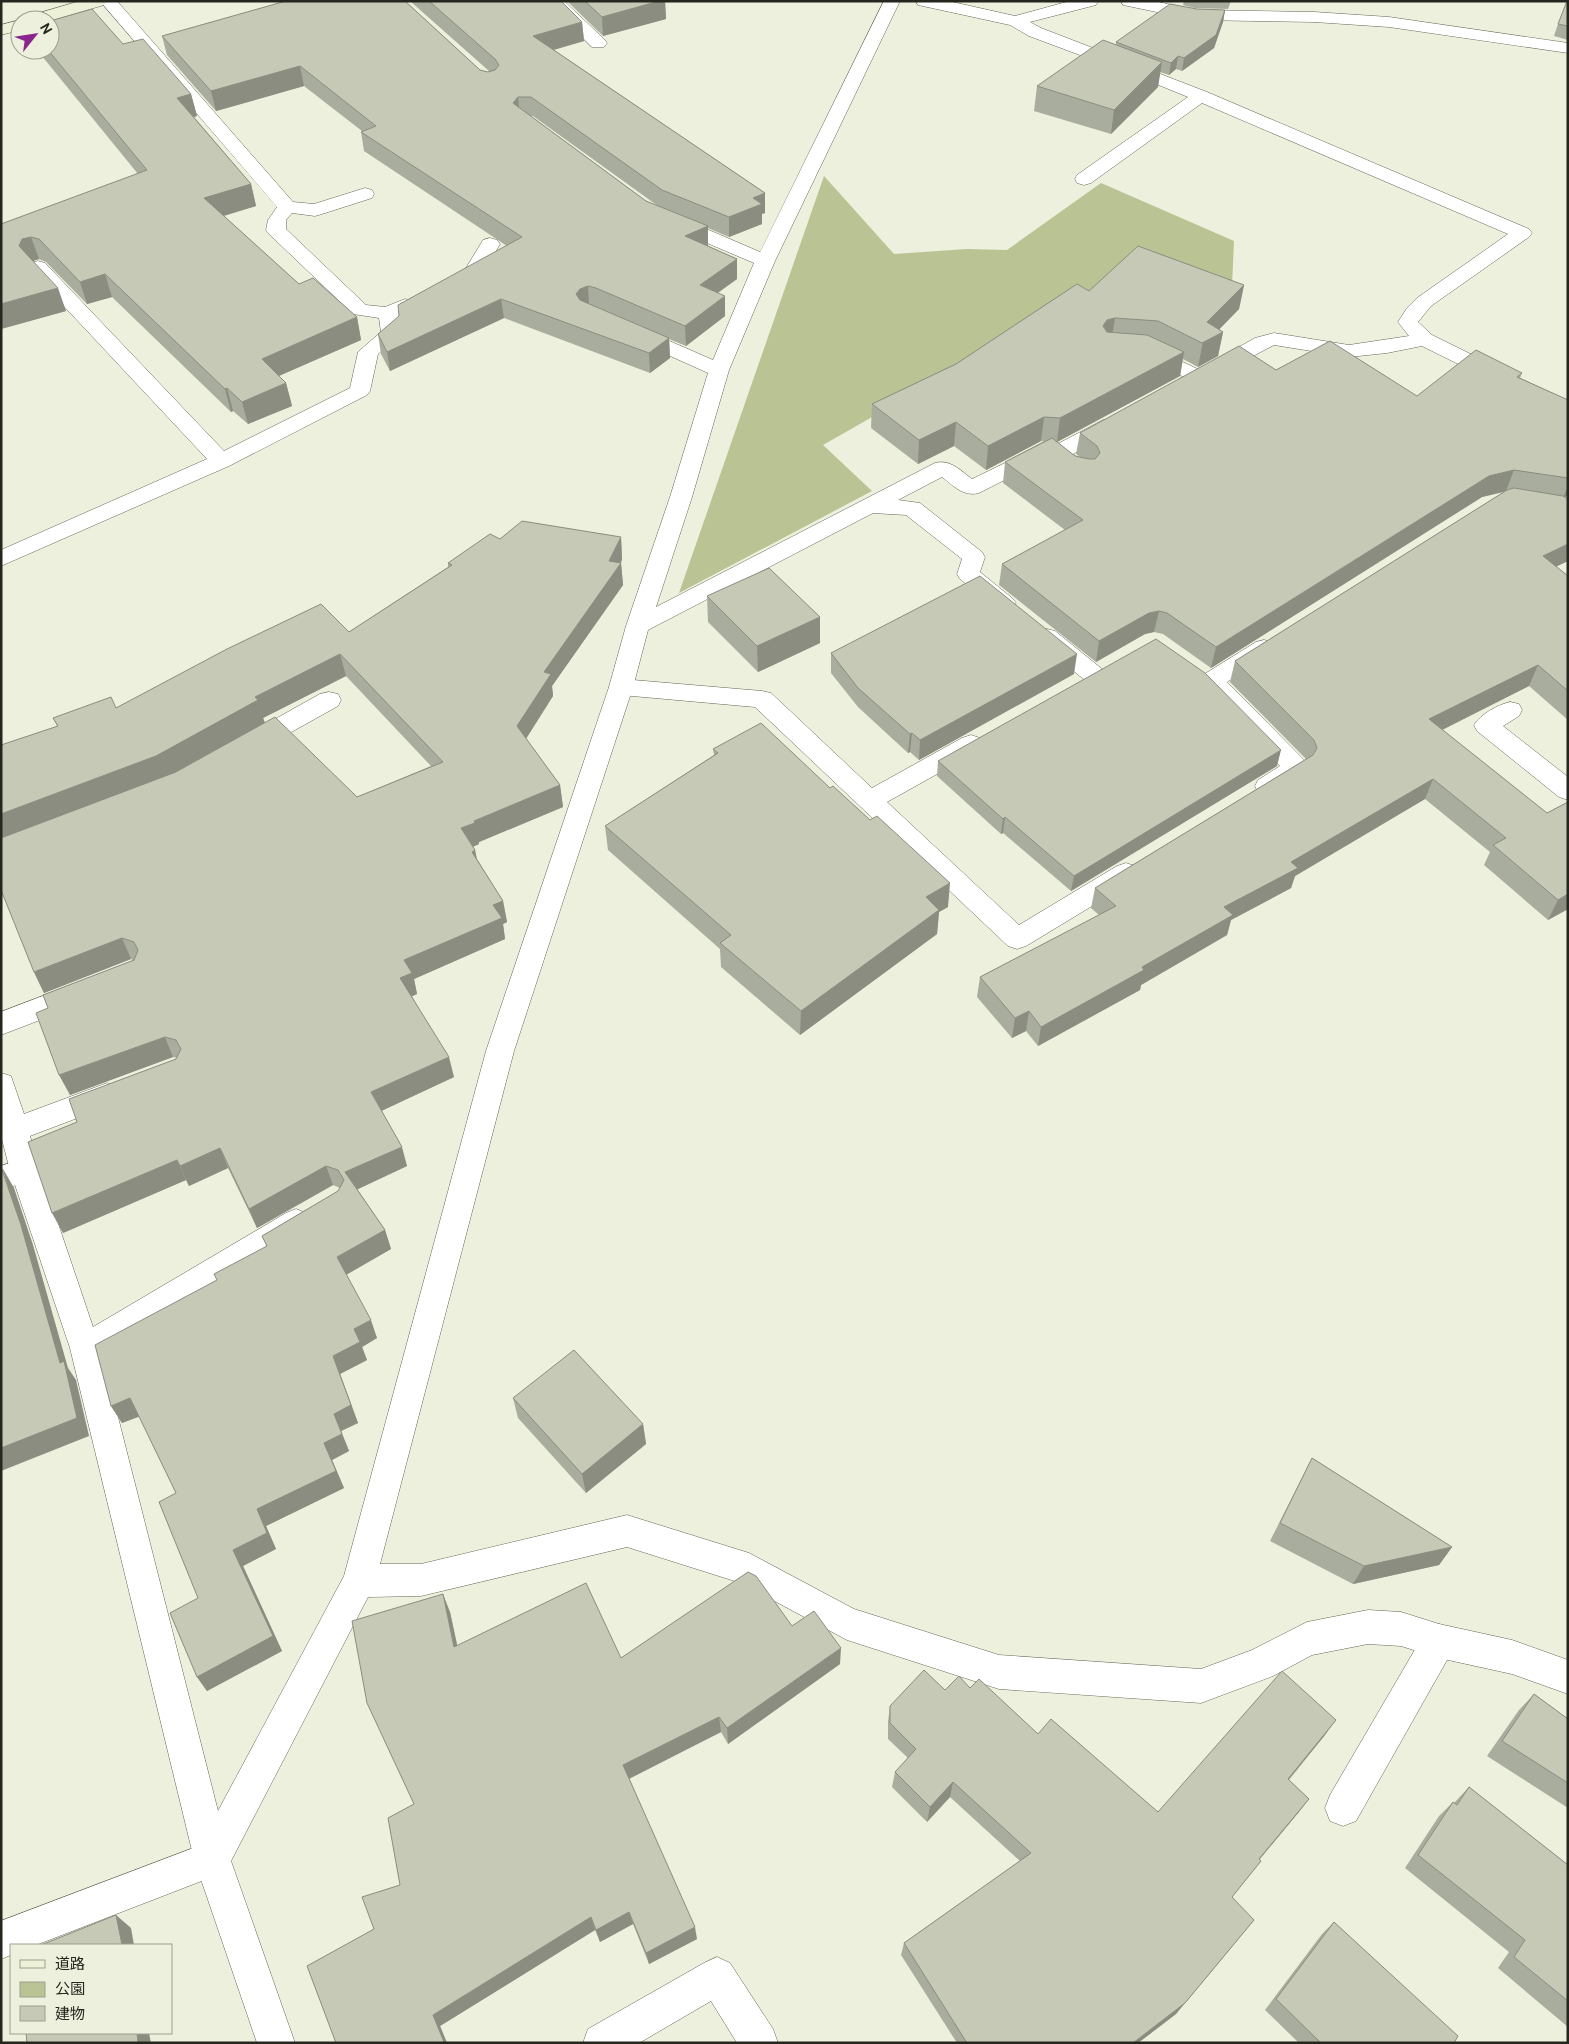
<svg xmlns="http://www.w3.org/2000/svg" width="1569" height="2044" viewBox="0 0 1569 2044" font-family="Cabin,'Noto Sans JP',sans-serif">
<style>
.green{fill:#bac393}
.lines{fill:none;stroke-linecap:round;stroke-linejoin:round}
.lane-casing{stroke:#646756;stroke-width:1}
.street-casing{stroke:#646756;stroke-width:1}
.secondary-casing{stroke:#646756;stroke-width:1}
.lane{fill:#fff;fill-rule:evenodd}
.street{fill:#fff;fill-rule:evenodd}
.secondary{fill:#edf1d8;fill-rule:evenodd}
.wall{fill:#a9ad9d;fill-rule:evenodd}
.shaded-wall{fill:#8a8d7f}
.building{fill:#c5c9b6;stroke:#8a8d7f}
</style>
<rect width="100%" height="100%" fill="#ecf0dc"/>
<!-- green -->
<path class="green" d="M 824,176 L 894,254 L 967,249 L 1007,250 L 1101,183 L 1234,241 L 1232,285 L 1092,292 L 823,445 L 872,491 L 679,593 Z"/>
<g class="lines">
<defs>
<g id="lane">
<path d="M 100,1 L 117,1 L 293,202 L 314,204 L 365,188 L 372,190 L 374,194 L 372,198 L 322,214 L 315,216 L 292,213 L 286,220 L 286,229 L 366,305 L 385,307 L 405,299 L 412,301 L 415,305 L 412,309 L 398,316 L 401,334 L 378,354 L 370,391 L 367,395 L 229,466 L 1,566 L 1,550 L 207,459 L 31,271 L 28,267 L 31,263 L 38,261 L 45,263 L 224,451 L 350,388 L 358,352 L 381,332 L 379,318 L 353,314 L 269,234 L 266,230 L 268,220 L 277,207 Z"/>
<path d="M 546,1 L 564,1 L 604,39 L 607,43 L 604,47 L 592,47 Z"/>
<path d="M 884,1 L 900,1 L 775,261 L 729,370 L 692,497 L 656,607 L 935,463 C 950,459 960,470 972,479 L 1038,447 L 1046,449 L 1049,454 L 1046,459 L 979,493 C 963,497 954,486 942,477 L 898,500 L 920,503 L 982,552 L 985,557 L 980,572 L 1012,598 L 1016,603 L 1012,608 L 1004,611 L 996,608 L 960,579 L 957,574 L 962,559 L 906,515 L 873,513 L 648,630 L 633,687 L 514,1051 L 380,1564 L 421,1564 L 627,1515 L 749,1553 L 854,1609 L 999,1655 L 1201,1669 L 1252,1650 L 1307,1622 L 1368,1610 L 1401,1612 L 1439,1624 L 1512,1640 L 1568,1660 L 1568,1694 L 1512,1674 L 1439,1658 L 1401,1646 L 1368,1644 L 1312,1655 L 1273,1676 L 1201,1703 L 999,1689 L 847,1640 L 741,1583 L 627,1547 L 421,1596 L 368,1597 L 231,1861 L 295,2043 L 257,2043 L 194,1859 L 70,1348 L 10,1170 L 1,1136 L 1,1073 L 11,1076 L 24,1114 L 107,1083 L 117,1087 L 121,1095 L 117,1103 L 30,1136 L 40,1170 L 93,1327 L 286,1213 L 296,1209 L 306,1213 L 311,1222 L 306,1231 L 102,1354 L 218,1811 L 344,1576 L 486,1051 L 609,687 L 626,626 L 670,497 L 708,373 L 628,337 L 625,333 L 628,329 L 635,327 L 642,329 L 713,360 L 754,263 L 667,226 L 665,222 L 667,218 L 674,216 L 681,218 L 760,252 Z"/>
<path d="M 490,238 L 497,240 L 500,244 C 488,264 476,295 447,288 L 444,284 L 447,280 L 463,273 L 483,240 Z"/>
<path d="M 1149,346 L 1206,373 L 1209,377 L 1206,381 L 1199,383 L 1192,381 L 1142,356 L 1139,352 L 1142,348 Z"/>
<path d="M 1047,629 L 1055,631 L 1102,669 L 1106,675 L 1102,681 L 1094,683 L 1086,681 L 1039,643 L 1035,637 L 1039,631 Z"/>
<path d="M 329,692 L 338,694 L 341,700 L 338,706 L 261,749 L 252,752 L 243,749 L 240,743 L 243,737 L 320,694 Z"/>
<path d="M 82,981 L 92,984 L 96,992 L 92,1000 L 1,1035 L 1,1012 Z"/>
</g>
<g id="street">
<path d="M 916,1 L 948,1 L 1015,16 L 1070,1 L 1098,1 L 1096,5 L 1030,22 L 1041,28 L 1207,92 L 1529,229 L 1532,233 L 1529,237 L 1431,306 L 1418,322 L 1432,335 L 1568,402 L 1568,416 L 1561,415 L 1422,346 L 1387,353 L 1349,357 L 1274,345 L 1221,373 L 1214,375 L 1207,373 L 1204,369 L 1207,365 L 1255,338 L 1274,333 L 1349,345 L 1409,336 L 1398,322 L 1407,308 L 1417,298 L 1508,234 L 1202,103 L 1091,183 L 1084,185 L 1077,183 L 1075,179 L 1077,175 L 1188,97 L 1144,79 L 1029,36 L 1010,25 L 918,5 Z"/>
<path d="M 1121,1 L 1154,1 L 1195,10 L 1314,12 L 1389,17 L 1568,43 L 1568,53 L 1389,27 L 1314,22 L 1195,20 L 1123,5 Z"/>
<path d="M 1110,419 L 1117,420 L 1121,425 L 1117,430 L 1073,454 L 1091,470 L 1088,475 C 1073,479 1056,465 1047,453 L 1050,448 L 1103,420 Z"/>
<path d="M 1264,640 L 1272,642 L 1276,648 L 1272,654 L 1227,682 L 1306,762 L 1309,768 C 1304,777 1276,796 1266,795 C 1263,795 1261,793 1258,792 L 1255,786 L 1258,780 L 1280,766 L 1203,687 L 1199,681 L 1203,675 L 1256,642 Z"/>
<path d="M 621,679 L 762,691 L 771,693 L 872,788 L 962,738 L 971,735 L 980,738 L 983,744 L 980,750 L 887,802 L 1019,925 L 1117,866 L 1126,863 L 1135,866 L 1139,873 L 1135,880 L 1026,946 L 1017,949 L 1008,946 L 755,707 L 621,695 L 613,693 L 609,687 L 613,681 Z"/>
<path d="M 1510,702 L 1519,704 L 1522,710 L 1519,716 L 1503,726 L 1568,777 L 1568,800 L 1559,797 L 1477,731 L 1474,725 C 1481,714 1497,705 1510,702 Z"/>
<path d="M 25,1158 L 35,1161 L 40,1170 L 35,1179 L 1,1190 L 1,1166 Z"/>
<path d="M 1439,1624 L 1451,1629 L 1456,1641 L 1451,1653 L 1356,1821 L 1343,1826 L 1330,1821 L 1325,1808 L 1330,1795 L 1427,1629 Z"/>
<path d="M 212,1841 L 225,1846 L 230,1859 L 225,1872 L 36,1945 L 11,1945 L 11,1955 L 1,1959 L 1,1921 Z"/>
<path d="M 717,1957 L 730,1963 L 773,2029 L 778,2043 L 737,2043 L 711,2001 L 639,2043 L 583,2043 L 588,2029 L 704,1963 Z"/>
</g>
<g id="secondary">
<path d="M 80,1 L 106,1 L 104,5 L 50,21 L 27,20 L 29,16 Z"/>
<path d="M 20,20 L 20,30 L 1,35 L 1,25 Z"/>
</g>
</defs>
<!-- lane casing -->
<use href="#lane" class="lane-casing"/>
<!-- street casing -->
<use href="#street" class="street-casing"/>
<!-- secondary casing -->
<use href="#secondary" class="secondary-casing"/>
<!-- lane -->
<use href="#lane" class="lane"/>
<!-- street -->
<use href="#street" class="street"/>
<!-- secondary -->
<use href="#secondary" class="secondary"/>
</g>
<!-- wall -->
<g class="wall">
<path d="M 278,1 L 405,1 L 480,70 L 488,72 L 489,71 L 410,1 L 561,1 L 582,22 L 584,41 L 554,50 L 765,193 L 765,213 L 762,214 L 762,224 L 729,237 L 708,228 L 708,246 L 737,259 L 737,279 L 718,293 L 725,316 L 686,346 L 669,339 L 670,358 L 650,373 L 504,318 L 390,371 L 381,354 L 378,334 L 507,246 L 364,151 L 361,132 L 362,131 L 304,86 L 216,111 L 167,55 L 162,36 L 280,3 ZM 531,116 L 533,116 L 658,206 L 646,201 Z"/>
<path d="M 567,1 L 665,1 L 666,19 L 603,36 Z"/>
<path d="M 1184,1 L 1231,1 L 1228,9 L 1195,8 L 1183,5 Z"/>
<path d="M 1568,1 L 1568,40 L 1554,36 L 1558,24 Z"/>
<path d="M 1197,9 L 1225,10 L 1223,22 L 1214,48 L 1182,71 L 1176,69 L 1169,75 L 1160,72 L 1158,87 L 1111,134 L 1034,111 L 1037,86 L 1116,45 L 1116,42 Z"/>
<path d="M 123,44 L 191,94 L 197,116 L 194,117 L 251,184 L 256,206 L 224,216 L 299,284 L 357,317 L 361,340 L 279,376 L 286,383 L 292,406 L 248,424 L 233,411 L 231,412 L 112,297 L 87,304 L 46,262 L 39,259 L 33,261 L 66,311 L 1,329 L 1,224 L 138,174 L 37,50 L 50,50 Z"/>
<path d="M 1244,285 L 1239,309 L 1219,329 L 1223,332 L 1218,356 L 1198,367 L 1183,359 L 1180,376 L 1057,442 L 1075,456 L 1080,457 L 1076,454 L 1080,433 L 1276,370 L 1417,396 L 1522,373 L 1520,378 L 1568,400 L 1568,495 L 1565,497 L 1568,499 L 1568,561 L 1556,566 L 1568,576 L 1568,720 L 1529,686 L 1442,730 L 1547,813 L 1568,802 L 1568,909 L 1548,920 L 1484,865 L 1490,852 L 1425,799 L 1295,876 L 1291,888 L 1231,920 L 1227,935 L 1141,985 L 1140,990 L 1038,1046 L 1026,1031 L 1012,1038 L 977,997 L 980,977 L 1099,915 L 1091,908 L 1095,888 L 1306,759 L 1230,682 L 1235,661 L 1504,492 L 1482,497 L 1211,668 L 1163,634 L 1154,632 L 1145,634 L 1096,662 L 999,585 L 1002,564 L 1065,530 L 1003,483 L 1005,462 L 1044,441 L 1041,441 L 986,470 L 954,446 L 918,464 L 871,428 L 872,404 L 956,364 L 1089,291 Z"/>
<path d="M 621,537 L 622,559 L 621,563 L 623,585 L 552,686 L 553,696 L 526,739 L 560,785 L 563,807 L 479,842 L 479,844 L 473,847 L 475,850 L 477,859 L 503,901 L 507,922 L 503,924 L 505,939 L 414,979 L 417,994 L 412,996 L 454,1077 L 381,1111 L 407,1166 L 357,1189 L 385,1230 L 391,1249 L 346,1275 L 377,1338 L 362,1347 L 367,1360 L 340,1374 L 358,1423 L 341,1431 L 349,1451 L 332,1460 L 344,1488 L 266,1526 L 276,1549 L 243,1566 L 282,1651 L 207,1691 L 197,1677 L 198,1598 L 176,1493 L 139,1416 L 122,1423 L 111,1406 L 217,1280 L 267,1247 L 262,1236 L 338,1191 L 340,1188 L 333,1185 L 257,1228 L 228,1168 L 189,1186 L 186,1180 L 63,1233 L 77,1122 L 176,1059 L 177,1058 L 173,1057 L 70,1095 L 48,1008 L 133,960 L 131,959 L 44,993 L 34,972 L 57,726 L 53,718 L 116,708 L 349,632 L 448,567 L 448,563 L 500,539 ZM 346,676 L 431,766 L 357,797 L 176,772 L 265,723 L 263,718 Z"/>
<path d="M 707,596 L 820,617 L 820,643 L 758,672 L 708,622 Z"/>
<path d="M 831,653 L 1074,674 L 919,760 L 910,752 L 908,753 L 858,707 L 831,673 Z"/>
<path d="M 713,749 L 948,907 L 939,912 L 937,934 L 800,1035 L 721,967 L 720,949 L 608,850 L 605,826 L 714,755 Z"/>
<path d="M 938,761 L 1277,766 L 1071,891 L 1003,833 L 1001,834 L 937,776 Z"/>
<path d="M 513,1398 L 643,1424 L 646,1444 L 586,1493 L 518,1418 Z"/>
<path d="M 1312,1458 L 1452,1547 L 1439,1565 L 1353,1584 L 1270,1541 Z"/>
<path d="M 450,1612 L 457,1645 L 621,1658 L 792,1626 L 840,1664 L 728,1744 L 721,1732 L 629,1778 L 697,1939 L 649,1964 L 633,1924 L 600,1942 L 595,1930 L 440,2026 L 447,2043 L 336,2043 L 374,1929 L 400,1885 Z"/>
<path d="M 970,1688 L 1038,1734 L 1158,1812 L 1325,1735 L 1289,1780 L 1309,1799 L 1298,1813 L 1259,1860 L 1261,1861 L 1232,1897 L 1176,2014 L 1138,2043 L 957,2043 L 901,1955 L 904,1943 L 1020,1861 L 950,1797 L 927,1822 L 892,1787 L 895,1772 L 908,1758 L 888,1739 L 888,1722 L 890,1706 L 945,1690 Z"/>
<path d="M 1534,1694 L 1568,1719 L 1568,1808 L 1487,1756 L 1519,1710 Z"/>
<path d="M 1469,1787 L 1568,1865 L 1568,2027 L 1498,1968 L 1509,1952 L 1405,1868 L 1439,1816 L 1453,1802 L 1454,1803 Z"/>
<path d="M 1334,1922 L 1454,2043 L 1299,2043 L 1265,2010 L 1322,1934 Z"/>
</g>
<!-- shaded-wall -->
<g class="shaded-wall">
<path d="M 659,1 L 665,1 L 666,19 L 603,36 L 602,17 Z"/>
<path d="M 1225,10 L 1223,22 L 1214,48 L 1182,71 L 1184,58 Z"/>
<path d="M 582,22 L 584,41 L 535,55 L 533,36 Z"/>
<path d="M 1178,56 L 1176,69 L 1169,75 L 1171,63 Z"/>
<path d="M 1162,62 L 1158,87 L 1111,134 L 1114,110 Z"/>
<path d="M 300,66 L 304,86 L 216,111 L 211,91 Z"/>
<path d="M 191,94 L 197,116 L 183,120 L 177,98 Z"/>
<path d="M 518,97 L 520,116 L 513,103 Z"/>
<path d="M 251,184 L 256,206 L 209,220 L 204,198 Z"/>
<path d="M 765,193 L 765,213 L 762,214 L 762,224 L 729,237 L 729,217 L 753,198 Z"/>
<path d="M 708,226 L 708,246 L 685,236 Z"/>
<path d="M 31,237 L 39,259 L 30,262 L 19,246 L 22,239 Z"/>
<path d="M 737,259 L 737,279 L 700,305 L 700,285 Z"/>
<path d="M 105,274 L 112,297 L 87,304 L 80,282 Z"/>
<path d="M 1244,285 L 1239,309 L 1210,339 L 1223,332 L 1218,356 L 1198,367 L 1207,322 Z"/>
<path d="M 588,286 L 589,306 L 582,309 L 576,294 L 580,289 Z"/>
<path d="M 58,288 L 66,311 L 1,329 L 1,304 Z"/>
<path d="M 725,296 L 725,316 L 686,346 L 685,326 Z"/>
<path d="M 501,299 L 504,318 L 390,371 L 387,352 Z"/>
<path d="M 357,317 L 361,340 L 267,381 L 262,359 Z"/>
<path d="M 1115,318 L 1111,342 L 1103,326 L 1107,320 Z"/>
<path d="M 669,338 L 670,358 L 650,373 L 649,353 Z"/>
<path d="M 1184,352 L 1180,376 L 1057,442 L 1060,418 Z"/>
<path d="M 286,383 L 292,406 L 248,424 L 242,402 Z"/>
<path d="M 227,388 L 233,411 L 231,412 L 225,389 Z"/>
<path d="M 1044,417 L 1041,441 L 986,470 L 988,446 Z"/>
<path d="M 956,422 L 954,446 L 918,464 L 919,440 Z"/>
<path d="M 1514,470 L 1506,491 L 1482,497 L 1211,668 L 1216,647 L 1489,476 Z"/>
<path d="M 1568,486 L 1568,495 L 1562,500 Z"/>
<path d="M 621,537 L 622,559 L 620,565 L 621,563 L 623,585 L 552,686 L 553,696 L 520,748 L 517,726 L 544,672 L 609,561 Z"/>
<path d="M 1568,544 L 1568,561 L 1535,577 L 1543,556 Z"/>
<path d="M 1159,611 L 1154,632 L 1145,634 L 1096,662 L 1099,641 L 1149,613 Z"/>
<path d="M 820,617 L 820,643 L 758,672 L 757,646 Z"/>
<path d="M 340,654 L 346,676 L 263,718 L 265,723 L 164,778 L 1,840 L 1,814 L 255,697 Z"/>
<path d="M 1077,654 L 1074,674 L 919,760 L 920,740 Z"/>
<path d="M 1538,665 L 1529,686 L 1422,740 L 1429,719 Z"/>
<path d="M 912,733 L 910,752 L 908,753 L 910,734 Z"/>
<path d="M 1281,750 L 1277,766 L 1071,891 L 1074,876 Z"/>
<path d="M 1433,779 L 1425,799 L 1295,876 L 1291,888 L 1231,920 L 1227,935 L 1141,985 L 1140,990 L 1038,1046 L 1041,1027 L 1142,967 L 1224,907 L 1291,862 Z"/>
<path d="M 560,785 L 563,807 L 479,842 L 479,844 L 465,850 L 461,828 L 474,821 Z"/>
<path d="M 1005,817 L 1003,833 L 1001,834 L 1003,819 Z"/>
<path d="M 475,850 L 479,872 L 472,852 Z"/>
<path d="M 950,883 L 948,907 L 939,912 L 937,934 L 800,1035 L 801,1011 L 926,897 Z"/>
<path d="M 1568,894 L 1568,909 L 1548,920 L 1558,900 Z"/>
<path d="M 503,901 L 507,922 L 503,924 L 505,939 L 414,979 L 417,994 L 406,999 L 400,978 L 404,960 L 493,905 Z"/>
<path d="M 122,938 L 131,959 L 44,993 L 34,972 Z"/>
<path d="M 1029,1011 L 1026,1031 L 1012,1038 L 1015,1018 Z"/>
<path d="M 165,1037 L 173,1057 L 70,1095 L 59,1075 Z"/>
<path d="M 449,1057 L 454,1077 L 377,1113 L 371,1092 Z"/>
<path d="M 402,1147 L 407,1166 L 352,1192 L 345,1172 Z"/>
<path d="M 220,1148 L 228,1168 L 189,1186 L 180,1166 Z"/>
<path d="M 177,1160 L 186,1180 L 63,1233 L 52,1213 Z"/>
<path d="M 326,1166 L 333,1185 L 257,1228 L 249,1209 Z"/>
<path d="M 2,1167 L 14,1188 L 33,1245 L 68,1368 L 76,1380 L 89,1436 L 1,1471 L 1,1448 L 60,1363 Z"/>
<path d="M 385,1230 L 391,1249 L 344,1276 L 337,1257 Z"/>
<path d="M 371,1320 L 377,1338 L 362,1347 L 367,1360 L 340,1374 L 358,1423 L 341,1431 L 349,1451 L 332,1460 L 344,1488 L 266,1526 L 276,1549 L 243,1566 L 282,1651 L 207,1691 L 197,1677 L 233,1550 L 257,1509 L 324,1443 L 334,1414 L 333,1356 L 354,1329 Z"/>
<path d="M 130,1398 L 141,1416 L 122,1423 L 111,1406 Z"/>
<path d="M 643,1424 L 646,1444 L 586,1493 L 582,1474 Z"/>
<path d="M 1452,1547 L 1439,1565 L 1353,1584 L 1364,1566 Z"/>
<path d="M 443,1594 L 450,1612 L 461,1663 L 454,1647 Z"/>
<path d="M 841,1648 L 840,1664 L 728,1744 L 727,1728 Z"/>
<path d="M 719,1717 L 721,1732 L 627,1780 L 623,1765 Z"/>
<path d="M 1336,1720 L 1325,1735 L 1277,1793 L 1288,1779 Z"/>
<path d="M 953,1782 L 950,1797 L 927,1822 L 930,1807 Z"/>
<path d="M 1309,1799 L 1298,1813 L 1249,1872 L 1259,1859 Z"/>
<path d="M 629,1912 L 633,1924 L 600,1942 L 596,1930 Z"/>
<path d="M 116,1915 L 131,1928 L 134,1945 L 122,1945 Z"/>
<path d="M 591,1917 L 595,1930 L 440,2026 L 447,2043 L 442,2043 L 433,2015 Z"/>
<path d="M 1254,1920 L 1176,2014 L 1138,2043 L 1133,2043 Z"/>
<path d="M 695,1927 L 697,1939 L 649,1964 L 646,1953 Z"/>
<path d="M 137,2033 L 149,2033 L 151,2043 L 138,2043 Z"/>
</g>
<!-- building -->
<g class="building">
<path d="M 286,1 L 405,1 L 480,70 L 488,72 L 495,70 L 499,65 L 495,59 L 429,1 L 561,1 L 582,22 L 533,36 L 765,193 L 753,198 L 762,204 L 729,217 L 662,190 L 531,97 L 518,97 L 513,103 L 646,201 L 708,226 L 685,236 L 737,259 L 700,285 L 725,296 L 685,326 L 596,288 L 588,286 L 580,289 L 576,294 L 580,300 L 669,338 L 649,353 L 501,299 L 387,352 L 378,334 L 399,316 L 398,305 L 522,237 L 361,132 L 376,126 L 300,66 L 211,91 L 162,36 Z"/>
<path d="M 585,1 L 659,1 L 602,17 Z"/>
<path d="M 1567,1 L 1568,1 L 1568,26 L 1558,24 Z"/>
<path d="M 1170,4 L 1197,9 L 1225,10 L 1216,35 L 1184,58 L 1178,56 L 1171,63 L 1116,42 Z"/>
<path d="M 92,9 L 123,44 L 143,39 L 191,94 L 177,98 L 251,184 L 204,198 L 299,284 L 313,278 L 357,317 L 262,359 L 286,383 L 242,402 L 227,388 L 225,389 L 105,274 L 80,282 L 39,239 L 31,237 L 22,239 L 19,246 L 58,288 L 1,304 L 1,224 L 147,170 L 48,50 L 50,50 L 50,21 Z"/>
<path d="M 1103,40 L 1162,62 L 1114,110 L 1037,86 Z"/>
<path d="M 1138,246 L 1244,285 L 1207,322 L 1223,332 L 1202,343 L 1158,321 L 1115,318 L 1107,320 L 1103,326 L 1107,332 L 1147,335 L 1184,352 L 1060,418 L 1044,417 L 988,446 L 956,422 L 919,440 L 872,404 L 956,364 L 1077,284 L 1089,291 Z"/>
<path d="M 1330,341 L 1417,396 L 1476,350 L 1522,373 L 1517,377 L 1568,400 L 1568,478 L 1514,470 L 1489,476 L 1216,647 L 1167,613 L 1159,611 L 1149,613 L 1099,641 L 1002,564 L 1083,520 L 1005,462 L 1052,438 L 1075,456 L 1089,459 L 1095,459 L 1100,453 L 1097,446 L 1080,433 L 1239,346 L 1276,370 Z"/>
<path d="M 1514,488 L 1563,496 L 1568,499 L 1568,544 L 1543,556 L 1568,576 L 1568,691 L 1538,665 L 1429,719 L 1547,813 L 1568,802 L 1568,894 L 1558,900 L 1493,845 L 1506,838 L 1433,779 L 1291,862 L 1298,868 L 1224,907 L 1233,915 L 1142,967 L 1144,970 L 1041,1027 L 1029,1011 L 1015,1018 L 980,977 L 1116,906 L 1095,888 L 1313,755 L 1317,748 L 1314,740 L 1235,661 L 1507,490 Z"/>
<path d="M 522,521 L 621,537 L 609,561 L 621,563 L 544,672 L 551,674 L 517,726 L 560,785 L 474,821 L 475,823 L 461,828 L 475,850 L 472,852 L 503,901 L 493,905 L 502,918 L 404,960 L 412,973 L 400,978 L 449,1057 L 371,1092 L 402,1147 L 345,1172 L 385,1230 L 337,1257 L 371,1320 L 354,1329 L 360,1342 L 333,1356 L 351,1405 L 334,1414 L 342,1434 L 324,1443 L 336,1471 L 257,1509 L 267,1533 L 233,1550 L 273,1636 L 197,1677 L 170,1613 L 198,1598 L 159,1502 L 176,1493 L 130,1398 L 111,1406 L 95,1345 L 217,1280 L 214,1274 L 267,1246 L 262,1236 L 338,1191 L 344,1180 L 338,1170 L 326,1166 L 249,1209 L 220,1148 L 180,1166 L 177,1160 L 52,1213 L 28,1142 L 77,1122 L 69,1099 L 176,1059 L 181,1049 L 176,1040 L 165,1037 L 59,1075 L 36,1013 L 48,1008 L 43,995 L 134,960 L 138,950 L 134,942 L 122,938 L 34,972 L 1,890 L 1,838 L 176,772 L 275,717 L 357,797 L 443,762 L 340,654 L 255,697 L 258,700 L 156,756 L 1,814 L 1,745 L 58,726 L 53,718 L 111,697 L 116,708 L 227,649 L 321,604 L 349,632 L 452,565 L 448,563 L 490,534 L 500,539 Z"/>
<path d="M 769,568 L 820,617 L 757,646 L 707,596 Z"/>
<path d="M 980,576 L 1077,654 L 920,740 L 912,733 L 910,734 L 858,688 L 831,653 Z"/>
<path d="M 1156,639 L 1205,673 L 1281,750 L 1074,876 L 1005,817 L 1003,819 L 938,761 Z"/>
<path d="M 761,723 L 830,788 L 833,786 L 870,820 L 877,816 L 950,883 L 926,897 L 939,910 L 801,1011 L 720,943 L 731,935 L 605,826 L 718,753 L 713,749 Z"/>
<path d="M 1,1167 L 21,1225 L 60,1363 L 64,1361 L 77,1418 L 1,1448 Z"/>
<path d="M 574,1350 L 643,1424 L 582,1474 L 513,1398 Z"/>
<path d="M 1312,1458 L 1452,1547 L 1364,1566 L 1280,1523 Z"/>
<path d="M 748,1572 L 756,1576 L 792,1626 L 814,1611 L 841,1648 L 727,1728 L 719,1717 L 623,1765 L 695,1927 L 646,1953 L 629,1912 L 596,1930 L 591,1917 L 433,2015 L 444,2042 L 442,2043 L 336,2043 L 307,1966 L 374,1929 L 362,1897 L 400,1885 L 388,1818 L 414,1804 L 367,1703 L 352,1621 L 443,1594 L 454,1647 L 586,1583 L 621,1658 Z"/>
<path d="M 924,1670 L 945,1690 L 959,1676 L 970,1688 L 979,1679 L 1038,1734 L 1051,1719 L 1158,1812 L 1282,1671 L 1336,1720 L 1288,1779 L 1309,1799 L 1259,1859 L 1261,1861 L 1232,1897 L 1254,1920 L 1185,2003 L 1133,2043 L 967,2043 L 904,1943 L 1031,1853 L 953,1782 L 930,1807 L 895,1772 L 916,1749 L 890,1723 L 890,1706 Z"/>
<path d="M 1534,1694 L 1568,1719 L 1568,1783 L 1502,1741 Z"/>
<path d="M 1469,1787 L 1568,1865 L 1568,2001 L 1514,1957 L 1525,1940 L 1418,1855 L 1453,1802 L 1457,1805 Z"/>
<path d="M 116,1915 L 122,1945 L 41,1945 Z"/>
<path d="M 1334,1922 L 1458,2036 L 1454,2043 L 1321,2043 L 1276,1999 Z"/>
<path d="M 26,2033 L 137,2033 L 138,2043 L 27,2043 Z"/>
</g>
<!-- border -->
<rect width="1569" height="2044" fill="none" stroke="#25271f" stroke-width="5"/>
<!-- legend -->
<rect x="10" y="1944" width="162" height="90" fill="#ecf0dc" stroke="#9ca090"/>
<rect x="20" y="1960" width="25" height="8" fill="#edf1d8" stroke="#9ca090"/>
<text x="55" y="1969" font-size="15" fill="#25271f">道路</text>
<rect x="20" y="1982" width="25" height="15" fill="#bac393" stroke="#9ca090"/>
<text x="55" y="1994" font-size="15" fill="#25271f">公園</text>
<rect x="20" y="2006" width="25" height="15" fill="#c5c9b6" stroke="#9ca090"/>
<text x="55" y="2019" font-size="15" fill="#25271f">建物</text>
<!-- north arrow -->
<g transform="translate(35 35) rotate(60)"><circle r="24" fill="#ecf0dc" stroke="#9ca090"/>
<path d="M0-4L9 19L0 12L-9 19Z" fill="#89258d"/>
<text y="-8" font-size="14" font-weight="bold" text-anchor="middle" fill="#25271f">N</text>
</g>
</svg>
